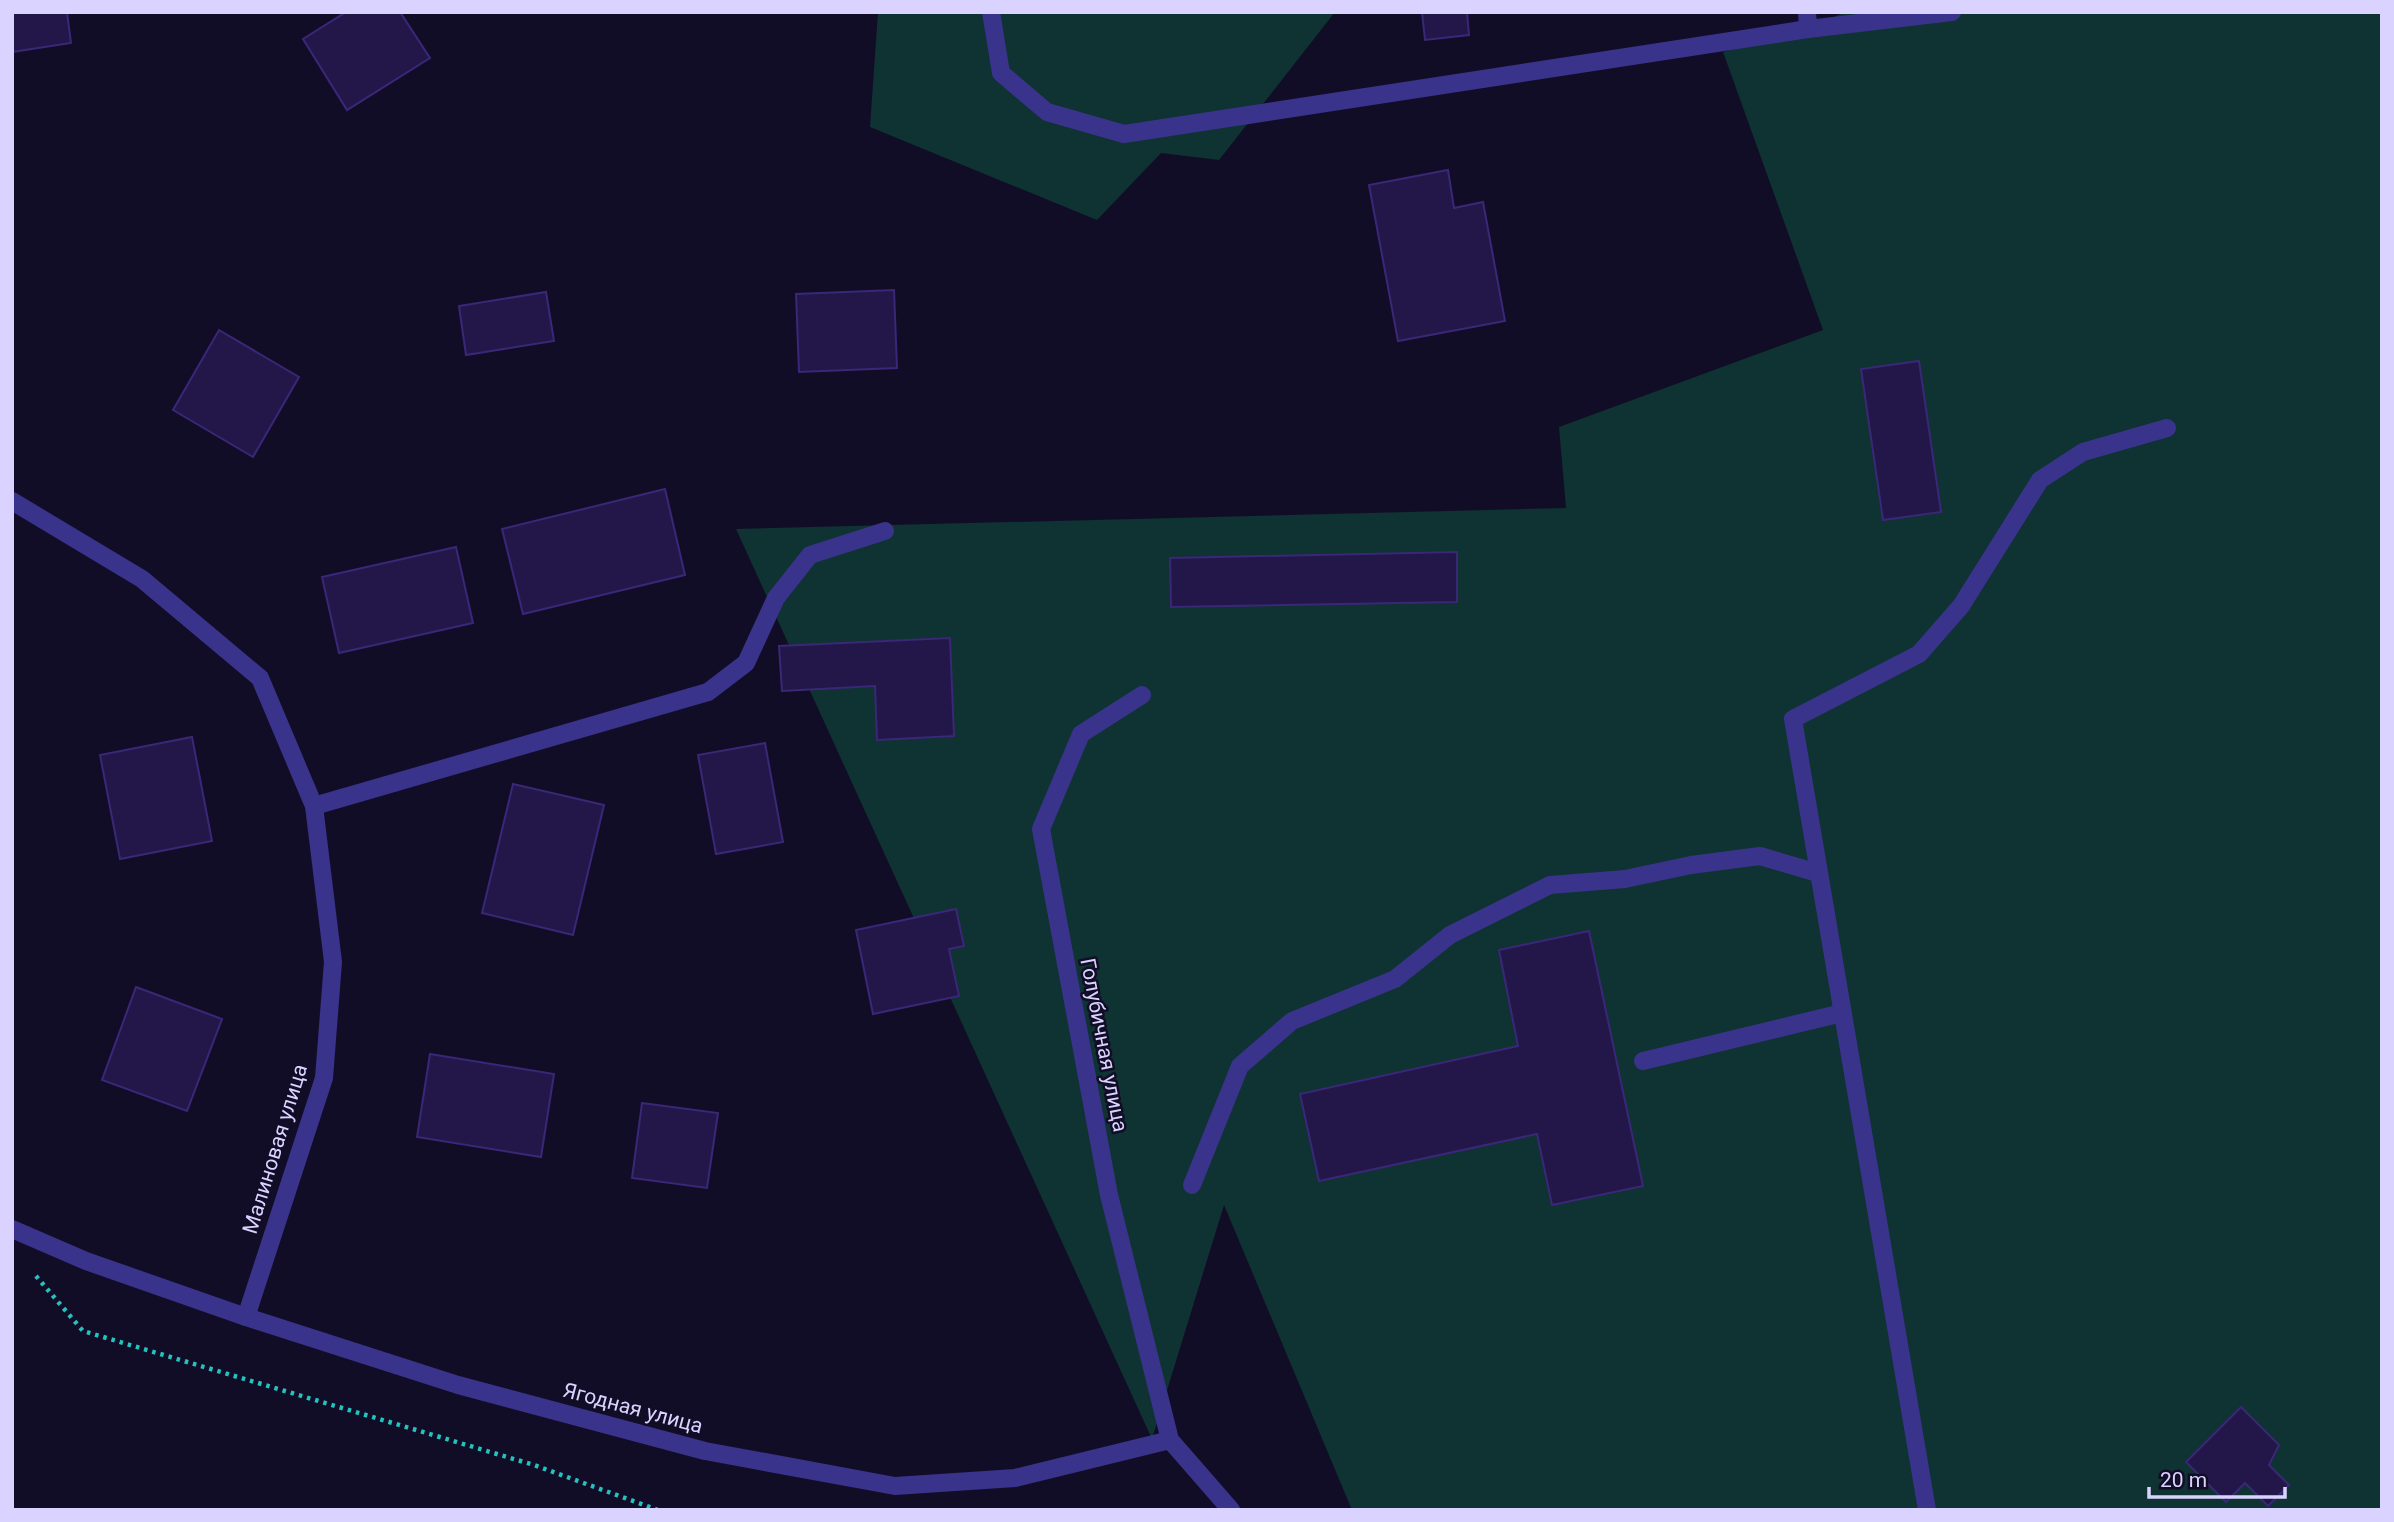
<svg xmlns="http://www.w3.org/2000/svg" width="2394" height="1522" viewBox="0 0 2394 1522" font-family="Roboto,sans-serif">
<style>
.green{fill:#0f3232}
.building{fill:#23174a;stroke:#3a2778;stroke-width:2}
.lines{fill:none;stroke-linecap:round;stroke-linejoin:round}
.path{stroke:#23c3c0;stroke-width:4.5;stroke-dasharray:3.5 5;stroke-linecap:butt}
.minor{stroke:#3a338b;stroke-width:18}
.labels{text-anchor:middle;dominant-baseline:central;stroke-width:5;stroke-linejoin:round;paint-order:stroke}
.street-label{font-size:21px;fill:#dad3ff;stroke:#120d27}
</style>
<rect width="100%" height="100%" fill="#120d27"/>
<!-- green -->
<g class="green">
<path d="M 878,12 L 1335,12 L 1219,160 L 1161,153 L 1097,220 L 870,127 Z"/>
<path d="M 1845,12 L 2382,12 L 2382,1510 L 1352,1510 L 1224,1205 L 1152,1439 L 736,529 L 1566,508 L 1559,427 L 1823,330 L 1723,52 L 1808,29 Z"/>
</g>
<!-- building -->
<g class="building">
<path d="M 12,12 L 67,12 L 71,43 L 12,52 Z"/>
<path d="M 346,12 L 400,12 L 430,58 L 347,110 L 303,39 Z"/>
<path d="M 1422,12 L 1467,12 L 1469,35 L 1425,40 Z"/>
<path d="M 1448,170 L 1454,208 L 1483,202 L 1505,321 L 1398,341 L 1369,185 Z"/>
<path d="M 894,290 L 897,368 L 799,372 L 796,294 Z"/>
<path d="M 546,292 L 554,341 L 466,355 L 459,306 Z"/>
<path d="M 219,330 L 299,377 L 253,457 L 173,410 Z"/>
<path d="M 1919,361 L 1941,512 L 1883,520 L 1861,369 Z"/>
<path d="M 665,489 L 685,575 L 523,614 L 502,529 Z"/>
<path d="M 456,547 L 473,623 L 339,653 L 322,577 Z"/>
<path d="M 1457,552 L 1457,602 L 1171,607 L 1170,558 Z"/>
<path d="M 950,638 L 954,736 L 877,740 L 875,686 L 782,691 L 779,646 Z"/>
<path d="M 192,737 L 212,841 L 120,859 L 100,755 Z"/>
<path d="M 765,743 L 783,842 L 716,854 L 698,755 Z"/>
<path d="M 513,784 L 604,805 L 573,935 L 482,913 Z"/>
<path d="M 956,909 L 964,946 L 949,949 L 959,996 L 873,1014 L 856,930 Z"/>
<path d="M 1589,931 L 1643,1186 L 1552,1205 L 1537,1134 L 1319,1181 L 1300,1094 L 1518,1046 L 1499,950 Z"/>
<path d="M 136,987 L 222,1019 L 187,1111 L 102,1080 Z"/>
<path d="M 430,1054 L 554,1074 L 541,1157 L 417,1137 Z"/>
<path d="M 642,1103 L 718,1113 L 707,1188 L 632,1178 Z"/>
<path d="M 2241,1407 L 2279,1445 L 2269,1465 L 2289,1485 L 2268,1506 L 2245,1483 L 2226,1502 L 2186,1462 Z"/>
</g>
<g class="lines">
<!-- path -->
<path class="path" d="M 36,1276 L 83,1331 L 534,1465 L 658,1510"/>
<!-- minor -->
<g class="minor">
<path d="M 991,12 L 1001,73 L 1047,112 L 1124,134 L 1808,29"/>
<path d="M 1807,12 L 1808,29 L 1952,12"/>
<path d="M 12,501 L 142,579 L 260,678 L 314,806 L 333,962 L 324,1078 L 246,1317"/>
<path d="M 1142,695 L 1081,734 L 1041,829 L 1109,1195 L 1170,1440"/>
<path d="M 314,806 L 708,692 L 746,663 L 776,598 L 810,555 L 885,531"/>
<path d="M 1643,1061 L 1842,1013"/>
<path d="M 1192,1185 L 1240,1066 L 1292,1021 L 1395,979 L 1450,935 L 1550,885 L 1625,879 L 1691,865 L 1760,856 L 1818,873"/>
<path d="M 12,1229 L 86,1261 L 246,1317 L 458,1385 L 705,1451 L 895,1486 L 1015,1478 L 1170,1440 L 1231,1510"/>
<path d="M 1927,1510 L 1793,719 L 1919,654 L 1961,606 L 2040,480 L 2083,452 L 2167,428"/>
</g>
</g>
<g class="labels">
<!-- street labels -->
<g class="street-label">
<text transform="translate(1104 1045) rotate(79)">Голубичная улица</text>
<text transform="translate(275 1149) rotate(-73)">Малиновая улица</text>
<text transform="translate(633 1408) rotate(15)">Ягодная улица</text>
</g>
</g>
<!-- border -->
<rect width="2394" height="1522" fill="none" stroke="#dad3ff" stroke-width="28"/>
<!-- scale -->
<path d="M2149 1487v10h136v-10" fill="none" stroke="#dad3ff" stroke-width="3.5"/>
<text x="2160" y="1487" font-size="21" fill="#dad3ff" stroke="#120d27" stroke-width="5" paint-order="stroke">20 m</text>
</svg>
